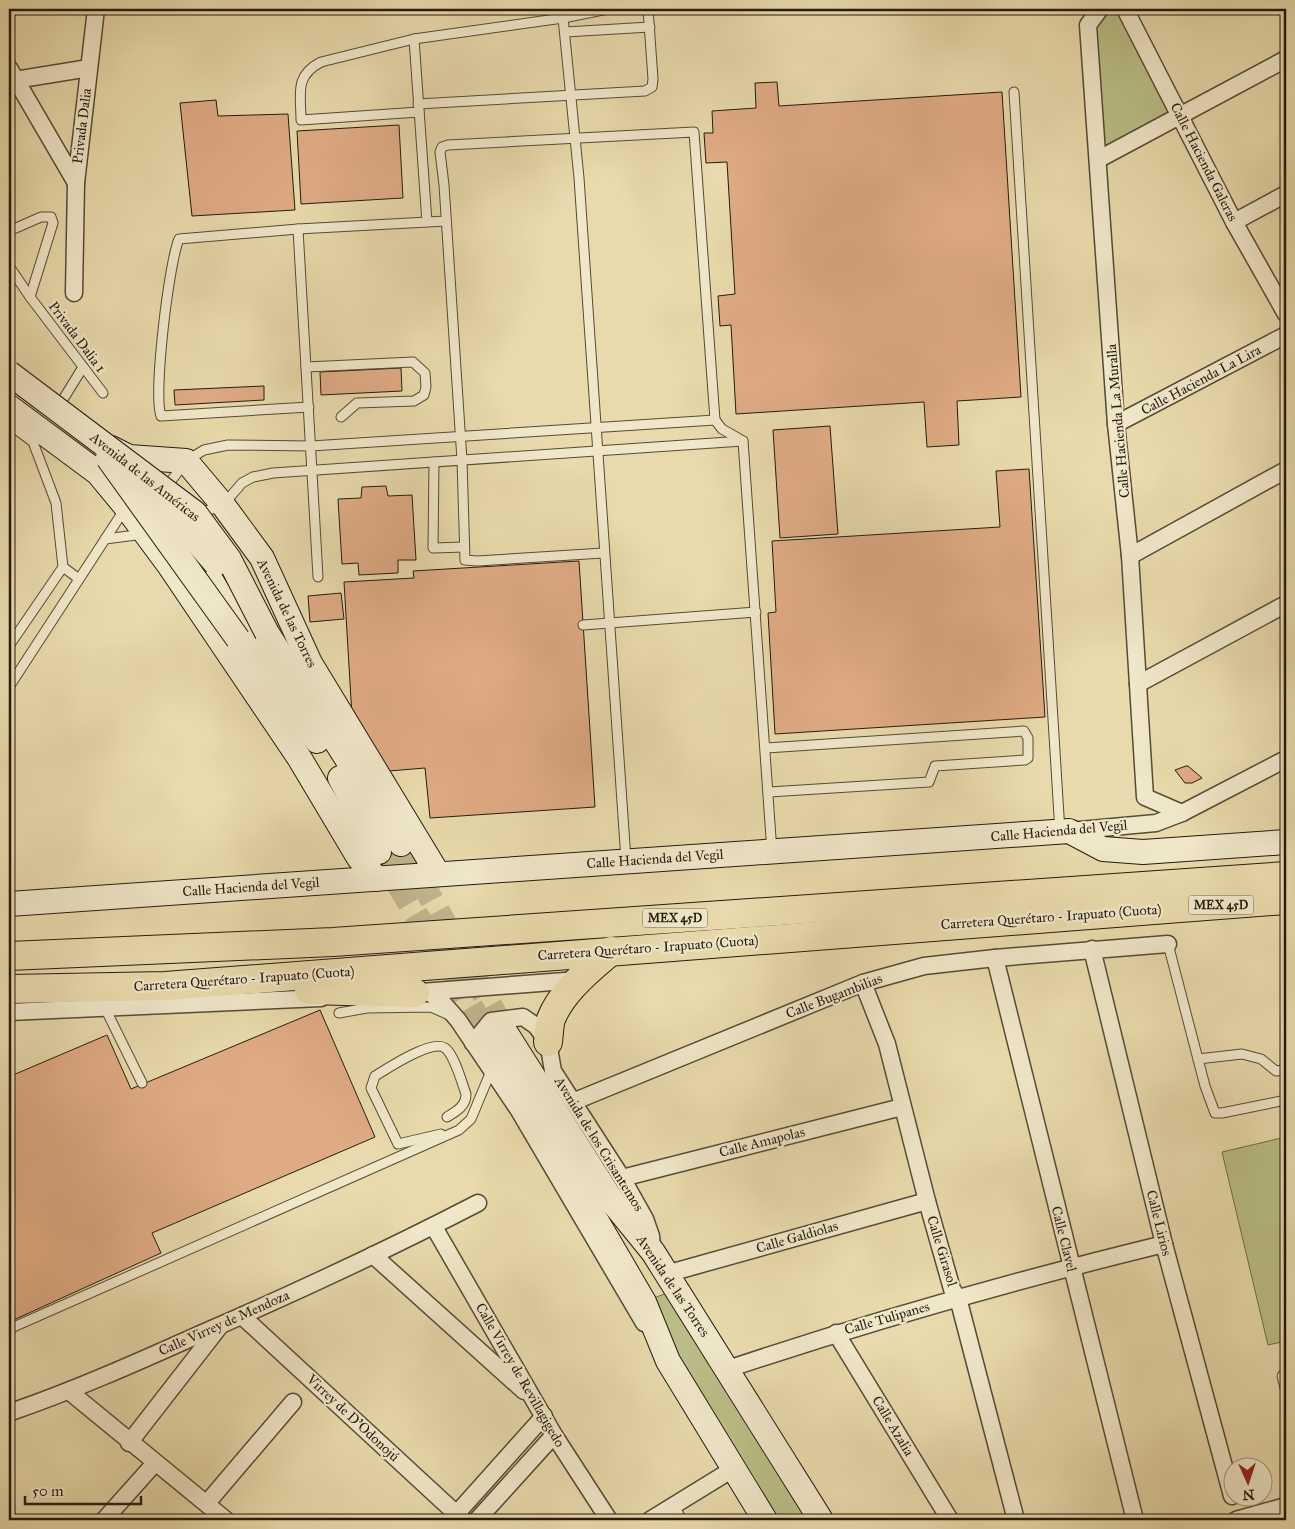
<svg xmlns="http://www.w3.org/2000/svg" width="1295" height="1529" viewBox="0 0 1295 1529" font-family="'IM FELL Great Primer',serif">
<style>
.green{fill:#babe86;stroke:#6f6c4a}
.building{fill:#dfab85;stroke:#241b0f}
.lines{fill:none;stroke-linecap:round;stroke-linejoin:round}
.secondary-tunnel{stroke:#c1b48d;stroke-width:24;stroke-dasharray:24 12;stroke-linecap:butt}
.lane-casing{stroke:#554b36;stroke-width:11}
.street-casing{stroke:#554b36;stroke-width:19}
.secondary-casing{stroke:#241b0f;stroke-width:26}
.highway-casing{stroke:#241b0f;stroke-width:30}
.lane{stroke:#f0e7c9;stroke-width:9}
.street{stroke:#f0e7c9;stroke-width:16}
.secondary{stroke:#f0e7c9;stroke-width:24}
.highway{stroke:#e8daac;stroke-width:28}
.secondary-bridge-casing{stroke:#241b0f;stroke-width:26;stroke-linecap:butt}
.secondary-bridge{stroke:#f0e7c9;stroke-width:24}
.labels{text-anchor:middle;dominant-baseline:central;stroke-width:4.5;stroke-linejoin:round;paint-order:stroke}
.shield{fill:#f0e7c9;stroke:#615847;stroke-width:1}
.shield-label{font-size:12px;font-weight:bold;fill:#241b0f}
.street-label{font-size:14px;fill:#241b0f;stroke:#f0e7c9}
</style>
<rect width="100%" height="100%" fill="#e8daac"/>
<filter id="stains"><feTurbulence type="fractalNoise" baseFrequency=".004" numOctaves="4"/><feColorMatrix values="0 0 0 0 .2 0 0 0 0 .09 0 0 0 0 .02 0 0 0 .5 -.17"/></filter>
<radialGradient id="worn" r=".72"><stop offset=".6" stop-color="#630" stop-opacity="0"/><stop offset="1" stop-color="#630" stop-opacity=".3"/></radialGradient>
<!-- green -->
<g class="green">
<path d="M 1100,9 L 1125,9 L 1181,116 L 1099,159 L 1088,25 Z"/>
<path d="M 1286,1137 L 1286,1341 L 1268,1345 L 1222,1152 Z"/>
<path d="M 677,1289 L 821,1520 L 765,1520 L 644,1302 Z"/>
</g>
<!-- building -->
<g class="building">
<path d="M 777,82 L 779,106 L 1002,92 L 1021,397 L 957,401 L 959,445 L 927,447 L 924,402 L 736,414 L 731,325 L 720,326 L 718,296 L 735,294 L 727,162 L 706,163 L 704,133 L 713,133 L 712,111 L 756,108 L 755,83 Z"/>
<path d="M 216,100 L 218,116 L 288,114 L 295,210 L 192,216 L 180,103 Z"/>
<path d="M 399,125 L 403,198 L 301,204 L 297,131 Z"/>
<path d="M 401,368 L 402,391 L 321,395 L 320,372 Z"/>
<path d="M 264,386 L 264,400 L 175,405 L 174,390 Z"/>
<path d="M 830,426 L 838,534 L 780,538 L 773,430 Z"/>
<path d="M 1029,469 L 1045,717 L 775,734 L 768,613 L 776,612 L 772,541 L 1000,527 L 996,471 Z"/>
<path d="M 386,486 L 388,496 L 412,495 L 416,560 L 398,560 L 398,573 L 359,575 L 358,563 L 342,564 L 338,499 L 361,498 L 362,487 Z"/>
<path d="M 579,561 L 595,807 L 430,818 L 425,768 L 389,771 L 352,716 L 344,582 L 414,578 L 413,571 Z"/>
<path d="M 341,593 L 344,619 L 310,622 L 308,596 Z"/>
<path d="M 1186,766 L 1188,766 L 1202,778 L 1192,783 L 1185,783 L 1175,770 Z"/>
<path d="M 320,1010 L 375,1137 L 152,1233 L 161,1253 L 9,1322 L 9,1073 L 12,1072 L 13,1075 L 107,1035 L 131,1089 Z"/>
</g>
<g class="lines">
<!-- secondary-tunnel -->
<g class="secondary-tunnel">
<path d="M 403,848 L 504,1030"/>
<path d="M 379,852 L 491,1040"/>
</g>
<defs>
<g id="lane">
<path d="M 563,18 L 579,178 L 626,860"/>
<path d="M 565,32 L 650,27"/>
<path d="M 414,39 L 427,222"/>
<path d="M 1014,92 L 1060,832"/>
<path d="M 418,104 L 645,91 L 652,87 L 653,79 L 648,9"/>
<path d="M 419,112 L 301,120 C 301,94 294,76 321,62 L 414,39 L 563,18 L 608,9"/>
<path d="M 298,229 L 318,577"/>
<path d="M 9,231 L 41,217 L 51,217 L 53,223 L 30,297"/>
<path d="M 9,266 L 30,297 L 103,393"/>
<path d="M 306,367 L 413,362 L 425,373 L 426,387 L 424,395 L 414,401 L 357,403 L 341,417"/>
<path d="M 59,406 L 83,367"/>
<path d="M 309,407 L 161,416 C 153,394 169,262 179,239 L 298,229 L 446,221"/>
<path d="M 9,424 L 33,442 L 56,503 L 63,567 L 9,646"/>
<path d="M 434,462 L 433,548 L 464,547"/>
<path d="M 165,489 L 186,461 L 204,450 L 228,445 L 311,446 L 715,420 L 722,429 L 743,441 L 772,852"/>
<path d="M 198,514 L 223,505 L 242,483 L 253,477 L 273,473 L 743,441"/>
<path d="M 105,539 L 144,534"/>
<path d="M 603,553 L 477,561 L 465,560 L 462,460 L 444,185 L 440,152 L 442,147 L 448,145 L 694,132 L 715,420"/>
<path d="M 63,567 L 79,579"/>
<path d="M 583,625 L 756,612"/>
<path d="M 9,687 L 126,507"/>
<path d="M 766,748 L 1024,731 L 1028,738 L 1028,758 L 1025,760 L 935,766 L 929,782 L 769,792"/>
<path d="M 1168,944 L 1205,1086 L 1215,1113 L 1222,1113 L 1286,1100"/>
<path d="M 105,1008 L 142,1083"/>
<path d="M 339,1013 L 367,1008 L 431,1007 L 449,1015"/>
<path d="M 1198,1059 L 1242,1054 L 1261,1059 L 1276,1071 L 1286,1070"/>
<path d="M 441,1134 L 398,1144 L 371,1088 L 375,1076 C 388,1068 432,1039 445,1048 C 454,1054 462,1083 466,1094 C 466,1106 457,1111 447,1117"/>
<path d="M 9,1329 L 459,1130 L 471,1119 L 491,1071"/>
<path d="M 1286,1372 L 1282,1376 L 1286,1392"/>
<path d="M 9,1485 L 10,1520"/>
<path d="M 674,1506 L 682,1520"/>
</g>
<g id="street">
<path d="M 1100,9 L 1088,25 L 1116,424 L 1130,556 L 1145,797 L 1182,813"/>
<path d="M 1125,9 L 1234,222 L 1286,314"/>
<path d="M 9,68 L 76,183"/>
<path d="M 15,80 L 89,68"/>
<path d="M 1099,159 L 1286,59"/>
<path d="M 1234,222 L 1286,194"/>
<path d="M 74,293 L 76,183 L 96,9"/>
<path d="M 1116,424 L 1286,335"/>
<path d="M 1130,556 L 1286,470"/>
<path d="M 1138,684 L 1286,604"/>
<path d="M 1069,831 L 1156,823 L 1182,813 L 1286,759"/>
<path d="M 1092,949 L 1164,1244 L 1232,1496"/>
<path d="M 995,958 L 1135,1520"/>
<path d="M 863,983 L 887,1044 L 927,1201 L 952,1289 L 958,1298 L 1016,1520"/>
<path d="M 408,993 L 578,980"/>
<path d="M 430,993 L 443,1003 L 458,1020 L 518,1109 L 644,1323"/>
<path d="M 9,1012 L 321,998"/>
<path d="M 473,1043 L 491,1021 L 523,1017 L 536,1026 L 548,1042 L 553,1071 L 622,1178 L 645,1219 L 651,1236 L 652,1247"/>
<path d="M 575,1101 L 863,983 L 924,966 L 995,958 L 1168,944"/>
<path d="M 622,1178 L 902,1107"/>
<path d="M 434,1227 L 554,1435 L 609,1520"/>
<path d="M 373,1255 L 524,1391"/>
<path d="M 666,1274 L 927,1201"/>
<path d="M 242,1316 L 463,1520"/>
<path d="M 836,1333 L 950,1520"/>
<path d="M 728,1369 C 871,1321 1017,1280 1164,1244"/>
<path d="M 70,1392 L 226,1520"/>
<path d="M 11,1412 C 78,1389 142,1360 207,1331 C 299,1291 389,1249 478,1203"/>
<path d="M 129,1443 L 220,1326"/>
<path d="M 207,1503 L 293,1402"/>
<path d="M 104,1520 L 155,1463"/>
<path d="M 451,1520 L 544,1416"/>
<path d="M 477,1520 L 554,1435"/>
<path d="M 650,1520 L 733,1469"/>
<path d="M 1236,1520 L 1286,1506"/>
</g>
<g id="secondary">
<path d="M 9,407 L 98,473 L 126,507 L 169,565 L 300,759 L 359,858 L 377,879"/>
<path d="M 111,448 L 129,457 L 186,461 L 223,505 L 262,558 L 310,663 L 438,874"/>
<path d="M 181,543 L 198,559 L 290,709 L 317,741"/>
<path d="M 267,633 L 401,844"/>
<path d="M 340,778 L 379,852"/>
<path d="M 9,904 L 1069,831 L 1103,849 L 1143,852 L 1286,842"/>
<path d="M 504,1030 L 614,1204 L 653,1252 L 821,1520"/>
<path d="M 491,1040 L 644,1302 L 668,1361 L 765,1520"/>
</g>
<g id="highway">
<path d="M 9,956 L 333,942 L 1286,876"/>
<path d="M 9,989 L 165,986 L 1286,900"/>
<path d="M 309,990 L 415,993"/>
<path d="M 548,1042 C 549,1035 549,1025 551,1019 C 562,991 589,970 611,951"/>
</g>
</defs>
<!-- lane casing -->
<use href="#lane" class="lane-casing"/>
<!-- street casing -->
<use href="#street" class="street-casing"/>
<!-- secondary casing -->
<use href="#secondary" class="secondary-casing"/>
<!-- highway casing -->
<use href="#highway" class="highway-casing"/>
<!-- lane -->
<use href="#lane" class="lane"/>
<!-- street -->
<use href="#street" class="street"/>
<!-- secondary -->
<use href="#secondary" class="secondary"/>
<!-- highway -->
<use href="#highway" class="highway"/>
<defs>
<g id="secondary-bridge">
<path d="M 9,373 L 195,513 L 229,559 L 267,633"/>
<path d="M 108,458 L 238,639"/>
<path d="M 149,495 L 186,529 L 216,564"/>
</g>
</defs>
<!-- secondary-bridge casing -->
<use href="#secondary-bridge" class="secondary-bridge-casing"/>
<!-- secondary-bridge -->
<use href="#secondary-bridge" class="secondary-bridge"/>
</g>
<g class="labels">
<!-- shield labels -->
<g class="shield">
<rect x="1188.5" y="895.5" width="65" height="19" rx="4"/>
<rect x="642.5" y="908.5" width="65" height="19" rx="4"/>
</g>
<g class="shield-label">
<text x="1221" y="905">MEX 45D</text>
<text x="675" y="918">MEX 45D</text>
</g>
<!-- street labels -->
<g class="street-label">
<text transform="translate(82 126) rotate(-83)">Privada Dalia</text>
<text transform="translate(1204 162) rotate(63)">Calle Hacienda Galeras</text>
<text transform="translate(77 337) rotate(53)">Privada Dalia 1</text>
<text transform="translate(1201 380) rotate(-28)">Calle Hacienda La Lira</text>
<text transform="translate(1118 421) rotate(-95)">Calle Hacienda La Muralla</text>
<text transform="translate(145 477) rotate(38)">Avenida de las Américas</text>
<text transform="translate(287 613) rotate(64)">Avenida de las Torres</text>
<text transform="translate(1059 831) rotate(-5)">Calle Hacienda del Vegil</text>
<text transform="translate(655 859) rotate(-4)">Calle Hacienda del Vegil</text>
<text transform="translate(251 887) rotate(-4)">Calle Hacienda del Vegil</text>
<text transform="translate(1051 917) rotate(-4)">Carretera Querétaro - Irapuato (Cuota)</text>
<text transform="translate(648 948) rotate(-4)">Carretera Querétaro - Irapuato (Cuota)</text>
<text transform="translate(244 979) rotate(-4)">Carretera Querétaro - Irapuato (Cuota)</text>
<text transform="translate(834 996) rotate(-21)">Calle Bugambilias</text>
<text transform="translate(762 1142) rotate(-14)">Calle Amapolas</text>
<text transform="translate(599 1144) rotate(58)">Avenida de los Crisantemos</text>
<text transform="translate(1159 1223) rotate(76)">Calle Lirios</text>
<text transform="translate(797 1237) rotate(-16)">Calle Galdiolas</text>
<text transform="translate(1064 1239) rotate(76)">Calle Clavel</text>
<text transform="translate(942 1251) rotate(73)">Calle Girasol</text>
<text transform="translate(673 1286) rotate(56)">Avenida de las Torres</text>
<text transform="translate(887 1318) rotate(-16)">Calle Tulipanes</text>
<text transform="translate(224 1323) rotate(-24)">Calle Virrey de Mendoza</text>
<text transform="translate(520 1375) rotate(60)">Calle Virrey de Revillagigedo</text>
<text transform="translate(353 1418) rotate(43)">Virrey de D'Odonojú</text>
<text transform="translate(893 1426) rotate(59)">Calle Azalia</text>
</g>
</g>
<!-- margin -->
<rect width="1295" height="1529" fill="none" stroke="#e8daac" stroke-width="30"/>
<rect x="10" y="10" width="1275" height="1509" fill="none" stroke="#241b0f" stroke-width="2.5"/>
<rect x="15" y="15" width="1265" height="1499" fill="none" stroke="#241b0f"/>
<!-- north arrow -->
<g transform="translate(1248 1482) rotate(177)"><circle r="24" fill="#f0e7c9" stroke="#9e957f"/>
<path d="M0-4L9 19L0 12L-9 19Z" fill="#8f2418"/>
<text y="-8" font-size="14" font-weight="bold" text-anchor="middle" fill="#241b0f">N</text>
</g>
<!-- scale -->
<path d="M25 1496v8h116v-8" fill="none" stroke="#241b0f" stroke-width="2.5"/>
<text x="32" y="1496" font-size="15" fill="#241b0f" stroke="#f0e7c9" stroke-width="4" paint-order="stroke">50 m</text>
<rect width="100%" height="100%" filter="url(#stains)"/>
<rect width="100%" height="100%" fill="url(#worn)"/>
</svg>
